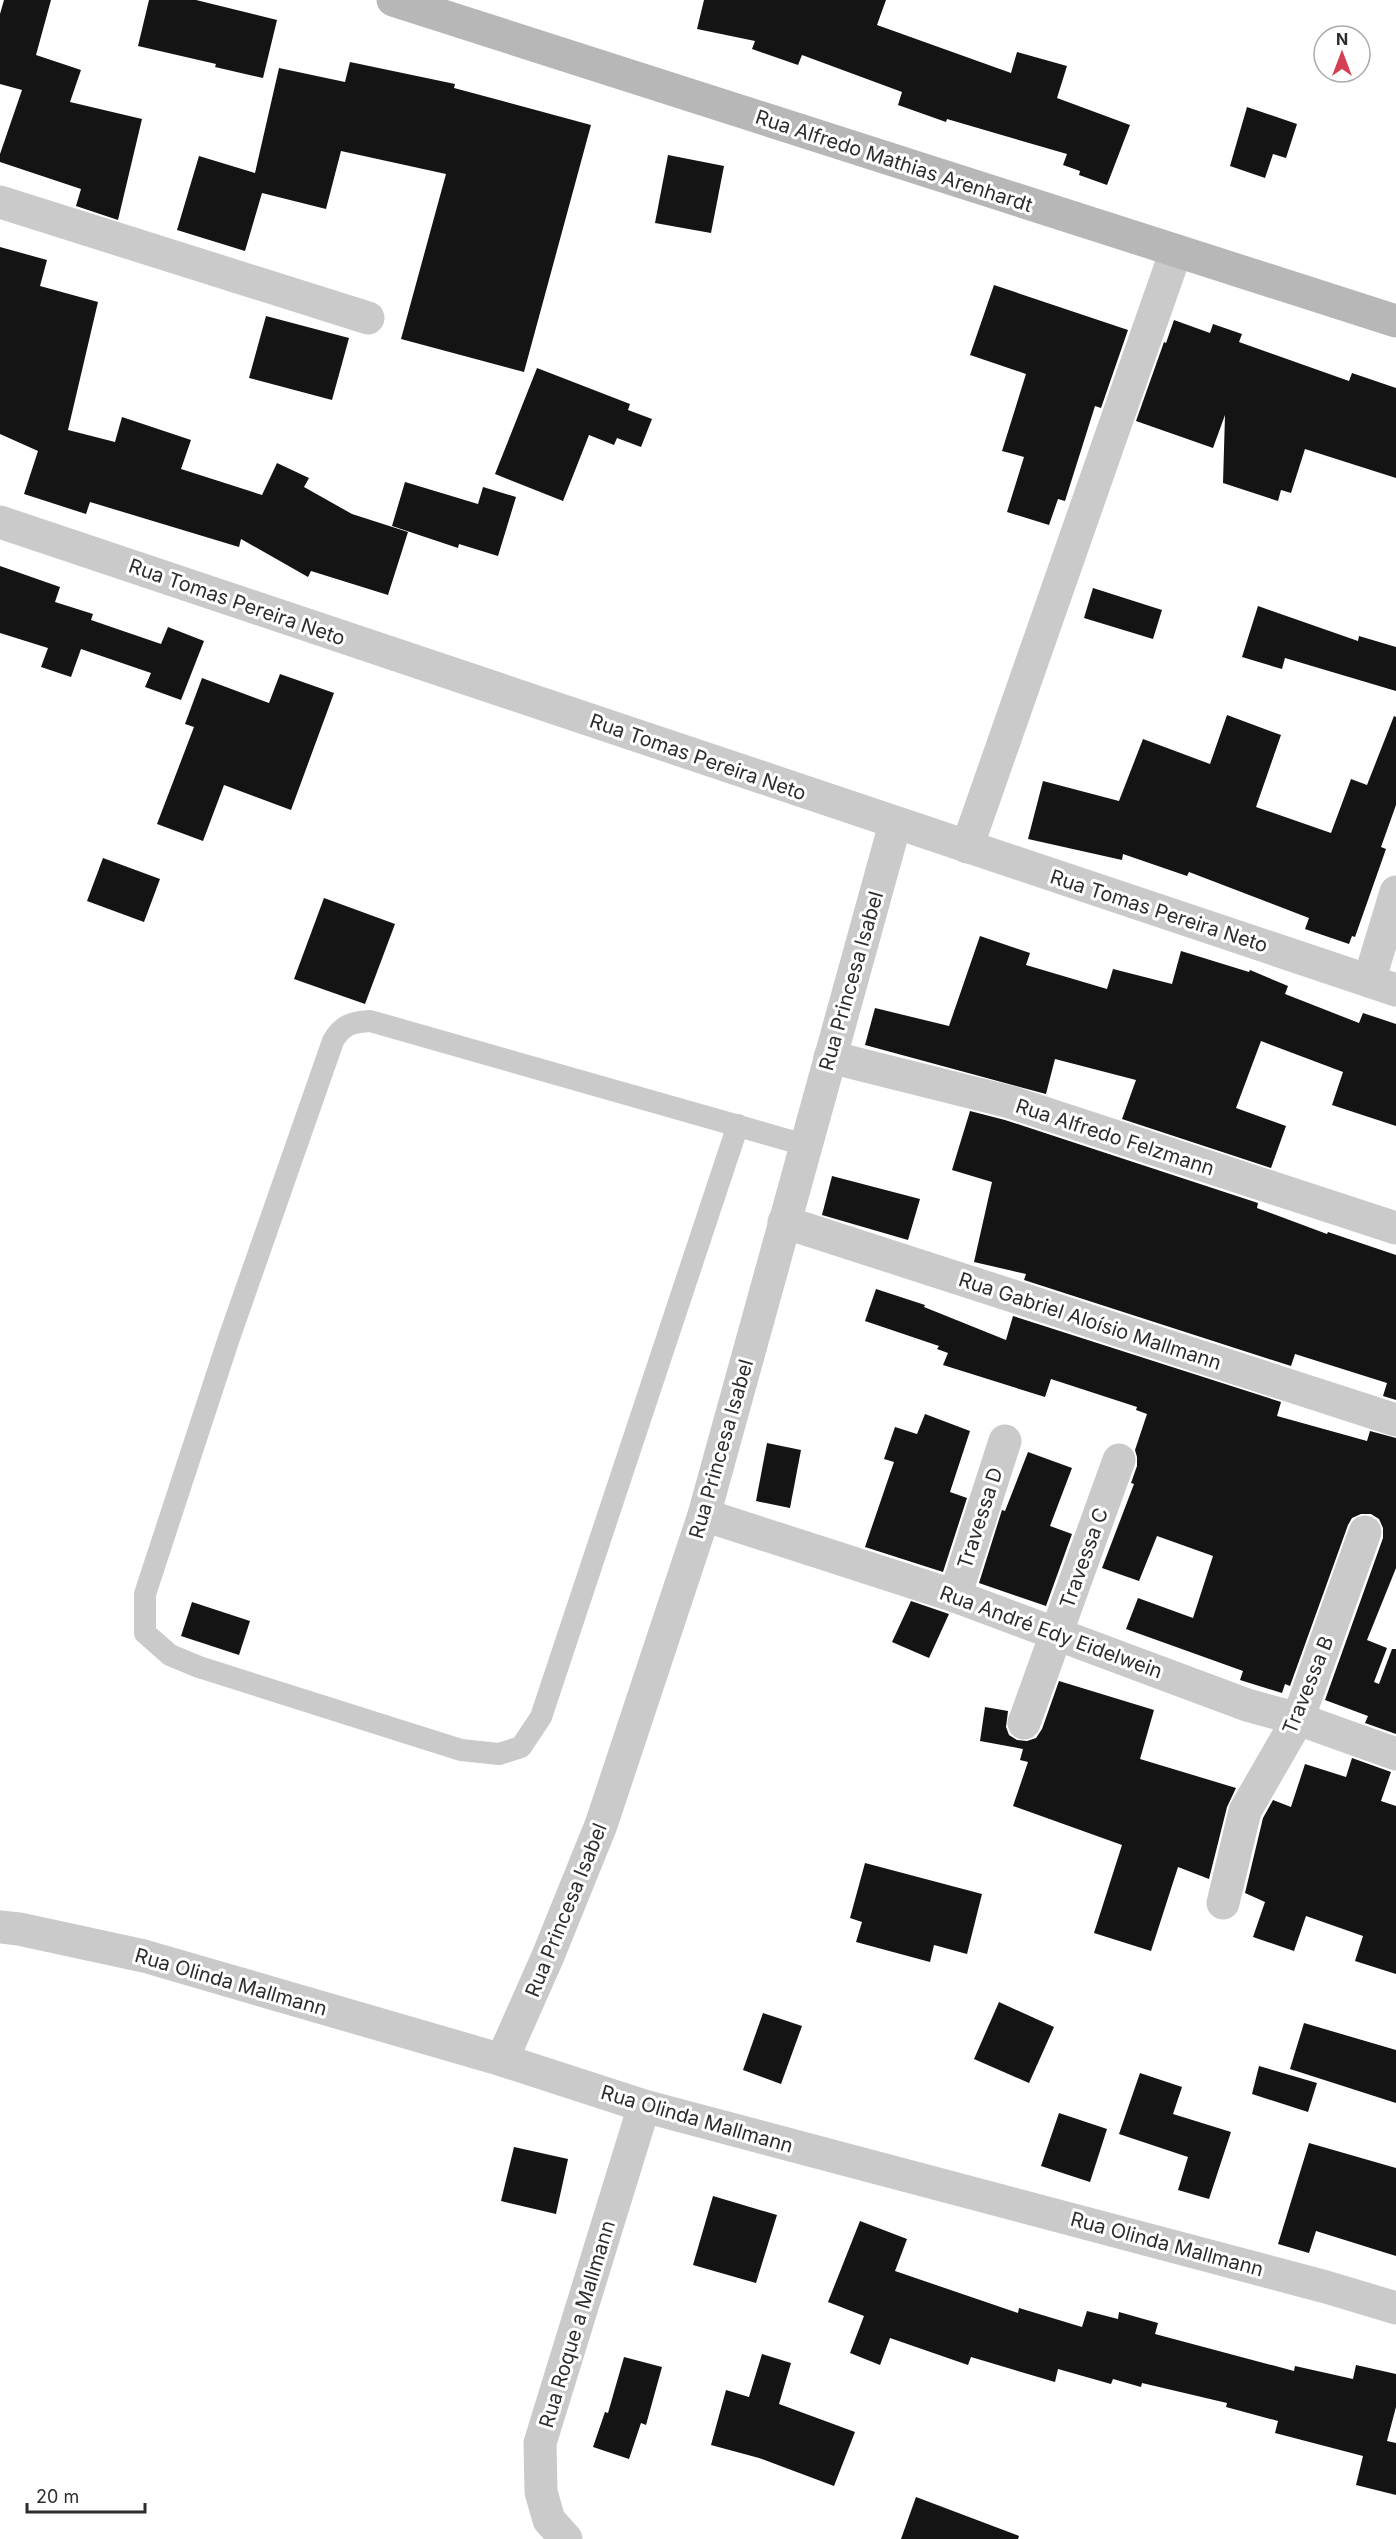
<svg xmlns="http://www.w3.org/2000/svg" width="1396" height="2539" viewBox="0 0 1396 2539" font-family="Inter,sans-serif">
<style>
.building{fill:#141414}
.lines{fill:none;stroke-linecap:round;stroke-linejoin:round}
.lane{stroke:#cacaca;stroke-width:22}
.street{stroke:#cacaca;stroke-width:33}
.secondary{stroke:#b7b7b7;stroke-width:33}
.labels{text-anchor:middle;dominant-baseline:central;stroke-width:6;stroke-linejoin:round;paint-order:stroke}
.street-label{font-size:20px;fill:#2d2d2d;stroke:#fff}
</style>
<rect width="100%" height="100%" fill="#fff"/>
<!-- building -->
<g class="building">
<path d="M 4,0 L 51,0 L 36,55 L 81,70 L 70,102 L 142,119 L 118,220 L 76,206 L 81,189 L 0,162 L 0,154 L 22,90 L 0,84 L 0,14 Z"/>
<path d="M 149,0 L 196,0 L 277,20 L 263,78 L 215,67 L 216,64 L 138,46 Z"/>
<path d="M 704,0 L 886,0 L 877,25 L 1011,73 L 1017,52 L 1067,66 L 1057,98 L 1130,125 L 1107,185 L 1079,175 L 1080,171 L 1063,165 L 1067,154 L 947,119 L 946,122 L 898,105 L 902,92 L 802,55 L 798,65 L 752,49 L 755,41 L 697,29 Z"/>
<path d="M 350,62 L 455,84 L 454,88 L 591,125 L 524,372 L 401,339 L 446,174 L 341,151 L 326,209 L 262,193 L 245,251 L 177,230 L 199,156 L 255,173 L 279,68 L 345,82 Z"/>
<path d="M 1247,107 L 1297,124 L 1286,158 L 1273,154 L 1265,178 L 1230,166 Z"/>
<path d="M 668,155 L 724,166 L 711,233 L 655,223 Z"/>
<path d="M 0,247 L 47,260 L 40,286 L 98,302 L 68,430 L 115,442 L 122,417 L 191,440 L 181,469 L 262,495 L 277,463 L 309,478 L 304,487 L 352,514 L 408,532 L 388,595 L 311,571 L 308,577 L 241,539 L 239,547 L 90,502 L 86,514 L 24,494 L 38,451 L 0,434 Z"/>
<path d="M 994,285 L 1128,330 L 1101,408 L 1095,406 L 1065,501 L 1058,499 L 1049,525 L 1007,512 L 1024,457 L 1002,451 L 1026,374 L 970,355 Z"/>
<path d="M 266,316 L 349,338 L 332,400 L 249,378 Z"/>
<path d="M 1174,320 L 1210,333 L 1213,324 L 1242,334 L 1239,342 L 1349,381 L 1352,373 L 1396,388 L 1396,478 L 1305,449 L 1291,493 L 1281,490 L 1278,501 L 1223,483 L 1225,415 L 1213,448 L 1136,421 L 1164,342 L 1166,343 Z"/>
<path d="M 537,368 L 630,404 L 628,410 L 652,419 L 641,447 L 617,438 L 614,445 L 589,435 L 563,501 L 495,474 Z"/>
<path d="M 405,482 L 478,504 L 483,487 L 516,497 L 498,556 L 459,544 L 458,548 L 392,526 Z"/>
<path d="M 0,566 L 60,587 L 55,602 L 93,614 L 91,620 L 161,644 L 168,627 L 204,641 L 181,700 L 145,687 L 151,673 L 81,649 L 71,677 L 41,667 L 48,648 L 0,633 Z"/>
<path d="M 1093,588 L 1162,610 L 1153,639 L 1084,618 Z"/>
<path d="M 1258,606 L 1358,641 L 1359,636 L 1396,647 L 1396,691 L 1285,658 L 1282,669 L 1242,657 Z"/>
<path d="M 280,674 L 334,693 L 291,810 L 224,785 L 203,841 L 157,824 L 194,727 L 185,724 L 202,678 L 269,703 Z"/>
<path d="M 1227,715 L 1281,735 L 1256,807 L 1331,833 L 1351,779 L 1367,785 L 1394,716 L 1396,717 L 1396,805 L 1381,847 L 1386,849 L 1355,937 L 1352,936 L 1349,944 L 1305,929 L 1309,918 L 1189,872 L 1187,876 L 1123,854 L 1122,860 L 1028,839 L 1043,781 L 1119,801 L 1143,739 L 1210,764 Z"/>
<path d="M 103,858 L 160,879 L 144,922 L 87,901 Z"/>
<path d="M 324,898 L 395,924 L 365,1004 L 294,979 Z"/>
<path d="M 980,936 L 1030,953 L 1026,965 L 1107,989 L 1113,969 L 1172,984 L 1181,951 L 1249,972 L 1250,970 L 1288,986 L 1285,994 L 1359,1023 L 1363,1013 L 1396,1024 L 1396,1126 L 1332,1105 L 1343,1072 L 1261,1041 L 1236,1108 L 1286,1126 L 1271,1168 L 1122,1119 L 1136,1080 L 1055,1059 L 1046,1094 L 865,1045 L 875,1008 L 949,1026 Z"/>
<path d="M 970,1111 L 1005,1120 L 1258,1203 L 1257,1208 L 1327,1234 L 1328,1232 L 1396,1255 L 1396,1400 L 1383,1396 L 1387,1383 L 1295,1354 L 1291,1366 L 1024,1280 L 1026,1274 L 974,1262 L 992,1182 L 952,1170 Z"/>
<path d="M 832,1176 L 920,1199 L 908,1240 L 822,1215 Z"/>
<path d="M 876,1289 L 925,1305 L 924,1307 L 1006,1340 L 1013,1316 L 1281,1402 L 1277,1416 L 1367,1441 L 1370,1431 L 1396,1438 L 1396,1568 L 1367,1640 L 1387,1648 L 1374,1682 L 1379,1684 L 1392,1649 L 1396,1649 L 1396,1734 L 1365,1723 L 1368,1716 L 1325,1700 L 1383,1538 L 1383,1528 L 1379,1519 L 1371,1514 L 1361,1514 L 1352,1518 L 1348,1525 L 1290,1686 L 1285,1684 L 1282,1693 L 1240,1680 L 1243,1671 L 1126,1629 L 1138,1598 L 1193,1618 L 1213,1556 L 1157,1536 L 1139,1581 L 1102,1568 L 1134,1484 L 1131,1483 L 1137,1466 L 1137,1457 L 1135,1450 L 1147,1414 L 1136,1410 L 1137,1407 L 1051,1379 L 1045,1397 L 943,1365 L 948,1353 L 937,1349 L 939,1346 L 865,1321 Z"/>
<path d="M 925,1414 L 970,1431 L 950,1492 L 967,1498 L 943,1572 L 865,1547 L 894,1462 L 884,1459 L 895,1427 L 917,1434 Z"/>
<path d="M 767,1443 L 801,1450 L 790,1508 L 756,1501 Z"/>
<path d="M 1028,1452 L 1072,1468 L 1050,1526 L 1072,1534 L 1046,1606 L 979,1583 L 1002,1510 L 1005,1511 Z"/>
<path d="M 911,1601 L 949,1614 L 929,1658 L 892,1642 Z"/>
<path d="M 192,1602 L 250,1621 L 239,1655 L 181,1636 Z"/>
<path d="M 1059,1681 L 1154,1710 L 1140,1759 L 1236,1788 L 1227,1807 L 1209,1879 L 1178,1867 L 1151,1951 L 1094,1933 L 1122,1845 L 1013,1806 L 1028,1762 L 1020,1760 L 1023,1749 L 980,1741 L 985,1707 L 1008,1711 L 1006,1727 L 1009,1735 L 1017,1740 L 1027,1741 L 1036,1738 L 1042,1729 Z"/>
<path d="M 1352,1758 L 1391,1772 L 1381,1801 L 1396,1806 L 1396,1974 L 1355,1961 L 1363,1936 L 1306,1916 L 1294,1951 L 1253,1937 L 1265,1902 L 1245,1893 L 1263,1818 L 1273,1800 L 1291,1807 L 1305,1764 L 1346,1777 Z"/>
<path d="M 865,1863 L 982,1894 L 967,1954 L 934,1945 L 930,1962 L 856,1942 L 862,1922 L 850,1918 Z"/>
<path d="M 999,2002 L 1054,2027 L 1029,2083 L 974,2059 Z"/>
<path d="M 763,2013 L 802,2026 L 781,2084 L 743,2070 Z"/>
<path d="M 1304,2023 L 1396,2050 L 1396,2103 L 1290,2069 Z"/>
<path d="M 1259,2066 L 1317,2083 L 1308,2112 L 1252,2094 Z"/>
<path d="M 1140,2073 L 1182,2087 L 1173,2114 L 1231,2132 L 1209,2199 L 1178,2190 L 1188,2157 L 1119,2134 Z"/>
<path d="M 1059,2113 L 1107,2129 L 1090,2182 L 1041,2166 Z"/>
<path d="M 1309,2143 L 1396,2168 L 1396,2256 L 1316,2231 L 1309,2253 L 1278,2244 Z"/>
<path d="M 514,2147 L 568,2159 L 556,2214 L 501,2201 Z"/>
<path d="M 713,2196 L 777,2215 L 756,2283 L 693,2265 Z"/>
<path d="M 860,2221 L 907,2239 L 895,2271 L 1018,2313 L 1019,2308 L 1082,2327 L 1087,2311 L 1118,2319 L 1119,2312 L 1158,2323 L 1155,2334 L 1294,2371 L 1295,2366 L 1353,2379 L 1356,2365 L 1396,2374 L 1396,2407 L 1387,2441 L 1396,2443 L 1396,2495 L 1356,2485 L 1363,2456 L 1275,2433 L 1278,2421 L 1226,2407 L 1227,2403 L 1142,2383 L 1141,2387 L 1113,2379 L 1111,2384 L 1058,2369 L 1055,2382 L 971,2357 L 968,2365 L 890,2338 L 880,2365 L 850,2353 L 864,2316 L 828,2302 Z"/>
<path d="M 762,2354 L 791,2363 L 779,2404 L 855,2432 L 834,2486 L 759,2458 L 711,2445 L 726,2390 L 749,2397 Z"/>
<path d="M 624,2357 L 662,2367 L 646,2425 L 641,2423 L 629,2459 L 593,2447 L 605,2412 L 608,2413 Z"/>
<path d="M 916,2497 L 1019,2536 L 1018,2539 L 901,2539 Z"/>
</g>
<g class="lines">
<!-- lane -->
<path class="lane" d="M 738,1125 L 541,1717 L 521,1747 L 499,1754 L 461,1750 L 199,1667 L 170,1655 L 145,1633 L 145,1594 L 228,1341 L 333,1041 C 342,1025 352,1022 370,1021 L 805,1145"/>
<!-- street -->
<g class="street">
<path d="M 0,202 L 368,318"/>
<path d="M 0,522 L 1396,990"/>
<path d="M 967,847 L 1176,251"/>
<path d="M 1369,981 L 1396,892"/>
<path d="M 830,1057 L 1010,1102 L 1396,1228"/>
<path d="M 784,1222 L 1396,1420"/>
<path d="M 704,1515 L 955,1596 L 1247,1705 L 1298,1719 L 1396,1754"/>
<path d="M 955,1596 L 1005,1441"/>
<path d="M 1024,1723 L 1119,1460"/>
<path d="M 1223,1903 L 1245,1811 L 1298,1719 L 1365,1532"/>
<path d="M 0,1927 L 19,1929 L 144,1956 L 502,2060 L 644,2106 L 1326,2287 L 1396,2308"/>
<path d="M 502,2060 L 548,1956 L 601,1825 L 704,1515 L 895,824"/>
<path d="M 566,2539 L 549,2520 L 541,2492 L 540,2443 L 644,2106"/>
</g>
<!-- secondary -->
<path class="secondary" d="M 393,0 L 1396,321"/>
</g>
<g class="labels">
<!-- street labels -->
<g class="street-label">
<text transform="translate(894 161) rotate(18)">Rua Alfredo Mathias Arenhardt</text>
<text transform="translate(237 602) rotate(19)">Rua Tomas Pereira Neto</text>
<text transform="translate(698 757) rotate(19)">Rua Tomas Pereira Neto</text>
<text transform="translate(1159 911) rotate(18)">Rua Tomas Pereira Neto</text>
<text transform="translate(851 981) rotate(-74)">Rua Princesa Isabel</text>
<text transform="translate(1115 1137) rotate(18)">Rua Alfredo Felzmann</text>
<text transform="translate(1090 1321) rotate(18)">Rua Gabriel Aloísio Mallmann</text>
<text transform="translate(721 1449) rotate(-74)">Rua Princesa Isabel</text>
<text transform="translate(980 1518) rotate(-72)">Travessa D</text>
<text transform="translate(1084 1558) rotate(-70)">Travessa C</text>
<text transform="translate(1051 1632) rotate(20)">Rua André Edy Eidelwein</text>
<text transform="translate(1308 1685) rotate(-68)">Travessa B</text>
<text transform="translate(566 1910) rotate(-68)">Rua Princesa Isabel</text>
<text transform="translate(231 1982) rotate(16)">Rua Olinda Mallmann</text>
<text transform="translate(697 2119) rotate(16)">Rua Olinda Mallmann</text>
<text transform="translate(1167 2244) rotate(15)">Rua Olinda Mallmann</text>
<text transform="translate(577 2324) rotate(-73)">Rua Roque a Mallmann</text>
</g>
</g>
<!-- north arrow -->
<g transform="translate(1342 54)"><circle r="28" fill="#ffffff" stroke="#ababab" stroke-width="1.5"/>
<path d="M0-4.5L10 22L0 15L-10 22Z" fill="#d34054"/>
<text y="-9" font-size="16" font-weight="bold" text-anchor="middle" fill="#2d2d2d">N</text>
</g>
<!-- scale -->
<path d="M27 2503v9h118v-9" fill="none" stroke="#2d2d2d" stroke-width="3"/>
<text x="36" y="2503" font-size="18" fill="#2d2d2d" stroke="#ffffff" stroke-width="4.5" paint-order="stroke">20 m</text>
</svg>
